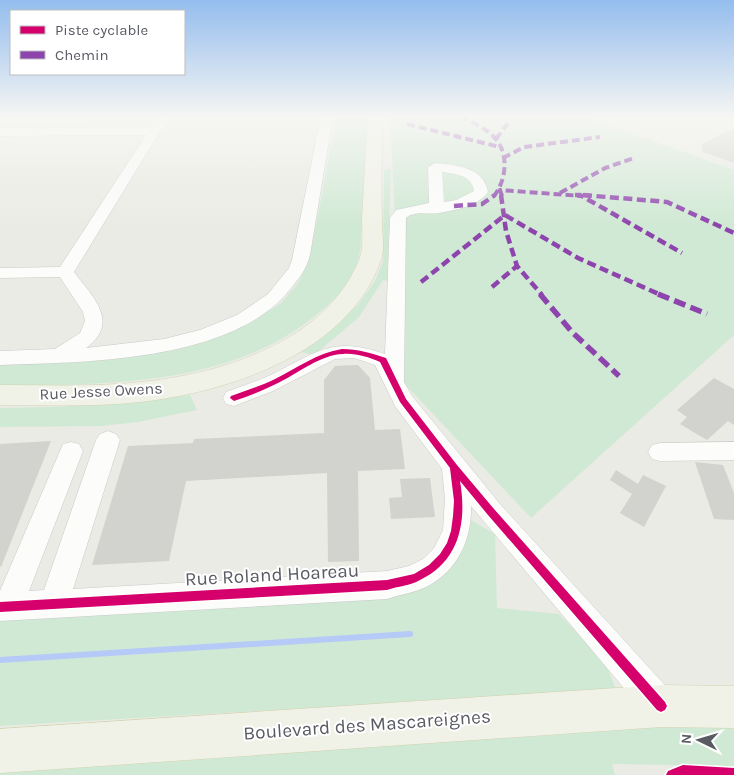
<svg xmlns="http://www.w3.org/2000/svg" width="734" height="775" viewBox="0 0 734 775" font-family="Karla,sans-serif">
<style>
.green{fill:#d0e9d4}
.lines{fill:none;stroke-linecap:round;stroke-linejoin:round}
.stream{stroke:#b6caf7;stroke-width:6}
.building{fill:#d2d2ce}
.minor-casing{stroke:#c9c9c9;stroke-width:1}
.major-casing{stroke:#d3d4b0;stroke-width:1}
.minor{fill:#fcfcfb;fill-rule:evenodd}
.major{fill:#f1f2e7;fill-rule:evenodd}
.quiet-far2{stroke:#8e44ad;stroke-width:4;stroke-dasharray:8 4;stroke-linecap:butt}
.quiet-far1{stroke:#8e44ad;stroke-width:4.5;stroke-dasharray:9 4.5;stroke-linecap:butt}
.quiet{stroke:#8e44ad;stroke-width:5.5;stroke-dasharray:12 5.5;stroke-linecap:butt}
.cycleway-casing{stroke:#fff;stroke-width:3}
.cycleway{fill:#d6006c;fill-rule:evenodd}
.labels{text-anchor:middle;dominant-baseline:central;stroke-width:4;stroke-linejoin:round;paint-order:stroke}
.street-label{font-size:16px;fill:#595b63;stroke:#fff}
.near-street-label{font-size:19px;fill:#595b63;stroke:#fff}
</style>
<rect width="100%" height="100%" fill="#eaebe4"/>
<!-- green -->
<g class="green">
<path d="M 337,116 L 368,116 C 366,149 365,182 362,215 C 361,229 362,246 358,260 C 353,280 337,298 321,311 C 233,387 109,384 0,386 L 0,363 L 203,339 L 247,325 L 281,303 L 299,282 L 311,251 Z"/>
<path d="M 390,116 L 583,116 L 734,170 L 734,335 L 531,518 L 403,382 Z"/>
<path d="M 391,169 L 387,281 L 383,280 L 359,317 L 314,355 L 301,352 L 330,331 L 358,305 L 375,281 L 383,261 L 384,170 Z"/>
<path d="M 190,395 L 197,410 L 138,422 L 101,426 L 0,427 L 0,408 C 64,407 127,405 190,395 Z"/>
<path d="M 469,519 L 495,534 L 497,608 L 559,614 L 605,661 L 616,690 L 0,726 L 0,615 L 432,582 C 458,561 466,553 469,519 Z"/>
<path d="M 734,724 L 734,766 L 612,764 L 615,775 L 0,775 L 0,772 L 643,726 Z"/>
</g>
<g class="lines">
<!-- stream -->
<path class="stream" d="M 0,660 L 410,634"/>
</g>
<!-- building -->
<g class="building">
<path d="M 734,128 L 734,163 L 703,152 L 702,144 Z"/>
<path d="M 358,365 L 370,378 L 375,430 L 400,429 L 405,469 L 358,471 L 359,561 L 328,562 L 327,473 L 186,481 L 169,561 L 92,565 L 128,446 L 193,443 L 194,439 L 324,433 L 324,380 L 335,366 Z"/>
<path d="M 714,378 L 734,389 L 734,425 L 728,421 L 707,440 L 680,424 L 687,417 L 677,410 Z"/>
<path d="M 51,441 L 1,567 L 0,566 L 0,444 Z"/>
<path d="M 695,462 L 723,465 L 734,493 L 734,520 L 714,519 Z"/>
<path d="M 616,470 L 638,484 L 643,475 L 666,486 L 644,527 L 620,513 L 632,494 L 610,480 Z"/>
<path d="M 430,478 L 435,517 L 391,519 L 389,498 L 402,497 L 400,479 Z"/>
</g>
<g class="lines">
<defs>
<g id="minor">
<path d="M 161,116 L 173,116 L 159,133 L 74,272 C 92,296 121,322 86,348 L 164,339 L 200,330 L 237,315 L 268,294 L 289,268 L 292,260 L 321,116 L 333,116 L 310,255 C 307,268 300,277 292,287 C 235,362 86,362 0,365 L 0,351 L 55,349 L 80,333 L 85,321 L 83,312 L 60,277 L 0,278 L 0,268 L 60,267 L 146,135 L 0,136 L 0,128 L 151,127 Z"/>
<path d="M 435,163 C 456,165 484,167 488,192 C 477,207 455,210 439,213 C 428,215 415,210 406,218 L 404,382 L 412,396 L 500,504 L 673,694 L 677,706 L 673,718 L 661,722 L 649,718 L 471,506 C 472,539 458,570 428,586 C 415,593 401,594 387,599 L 0,621 L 0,591 L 63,444 L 71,442 L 79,444 L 83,451 L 29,591 L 44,590 L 96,440 L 100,434 L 108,431 L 116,434 L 120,440 L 73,589 L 387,571 L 409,566 L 423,559 L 434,548 L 443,530 L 445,499 L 442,469 L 395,406 L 375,365 L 354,358 L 335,359 L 273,391 L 234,406 L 226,404 L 223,398 L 226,392 C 242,386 258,381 273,374 C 318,351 334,336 385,354 L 390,218 L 396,210 L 429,203 L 428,167 ZM 442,172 C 455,174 472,175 474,191 L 456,200 L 444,202 Z"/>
<path d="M 734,442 L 734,460 L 660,461 L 652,459 L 648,452 L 652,445 L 660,443 Z"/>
</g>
<g id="major">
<path d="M 368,116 L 382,116 C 382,151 381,187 382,222 C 382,234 385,248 381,260 C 349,353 229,392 140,402 C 93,407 47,405 0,405 L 0,385 C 47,385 94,387 141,382 C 221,374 326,342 359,260 C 364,247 362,232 362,219 C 364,185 366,150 368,116 Z"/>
<path d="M 661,685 L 734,686 L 734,728 L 661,727 L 0,773 L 0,729 Z"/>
</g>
</defs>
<!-- minor casing -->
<use href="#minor" class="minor-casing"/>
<!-- major casing -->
<use href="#major" class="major-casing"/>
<!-- minor -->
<use href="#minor" class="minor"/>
<!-- major -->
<use href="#major" class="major"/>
<!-- quiet-far2 -->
<g class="quiet-far2">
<path d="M 461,116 C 472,122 485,128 494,137 C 510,153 506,181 494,196"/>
<path d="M 407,124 L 500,147"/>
<path d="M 496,139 L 513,116"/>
<path d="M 503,158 L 524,147 L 600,137"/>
<path d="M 560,193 L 605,168 L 634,158"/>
<path d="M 583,195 L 594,196"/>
<path d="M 502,196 L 500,190 L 582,196"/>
</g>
<!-- quiet-far1 -->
<g class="quiet-far1">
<path d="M 501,195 L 506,231 L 517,266 L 542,295"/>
<path d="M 575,195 L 580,195 L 682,253"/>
<path d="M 583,195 L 667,202 L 734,233"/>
<path d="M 454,206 L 482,204 L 495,195"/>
<path d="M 421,282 L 505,215 L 578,258 L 661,295"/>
<path d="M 492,287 L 517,266"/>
</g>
<!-- quiet -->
<g class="quiet">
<path d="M 540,294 L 572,332 L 619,376"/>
<path d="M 658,294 L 707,314"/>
</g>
<defs>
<g id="cycleway">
<path d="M 342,349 C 358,349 371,353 386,358 L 406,399 L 457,465 L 494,509 L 665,702 L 667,706 L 665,710 L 661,712 L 657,710 L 488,515 L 460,481 C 467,521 460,561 420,580 C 410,586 398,586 387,590 L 0,612 L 0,602 L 387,580 L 414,574 L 429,565 L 440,554 L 447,543 L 451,531 L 453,516 L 454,501 L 450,468 L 400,402 L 380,362 C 368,357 356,353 343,354 C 320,355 300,372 280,382 C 266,389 250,396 234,401 L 230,398 L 231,396 C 246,390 261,386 275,379 C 297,368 317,353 342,349 Z"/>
<path d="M 683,765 L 734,768 L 734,775 L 666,775 L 668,771 Z"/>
</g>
</defs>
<!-- cycleway casing -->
<use href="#cycleway" class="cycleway-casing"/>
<!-- cycleway -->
<use href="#cycleway" class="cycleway"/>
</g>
<!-- sky -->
<linearGradient id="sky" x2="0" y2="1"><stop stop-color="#94bdee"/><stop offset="0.52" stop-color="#f6f6f3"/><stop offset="1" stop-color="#f6f6f3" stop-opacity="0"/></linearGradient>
<rect width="734" height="225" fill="url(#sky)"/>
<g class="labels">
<!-- street labels -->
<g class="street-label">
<text transform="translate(101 391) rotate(-3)">Rue Jesse Owens</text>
</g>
<!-- near-street labels -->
<g class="near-street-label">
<text transform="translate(272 575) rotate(-3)">Rue Roland Hoareau</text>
<text transform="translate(367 725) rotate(-4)">Boulevard des Mascareignes</text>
</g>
</g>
<!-- legend -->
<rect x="10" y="10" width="175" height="65" fill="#ffffff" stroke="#bdbdc1"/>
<rect x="20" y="26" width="25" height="8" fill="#d6006c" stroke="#bdbdc1"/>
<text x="55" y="35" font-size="15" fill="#595b63">Piste cyclable</text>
<rect x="20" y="51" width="25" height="8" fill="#8e44ad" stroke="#bdbdc1"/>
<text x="55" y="60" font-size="15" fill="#595b63">Chemin</text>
<!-- north arrow -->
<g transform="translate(699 740) rotate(275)" stroke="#ffffff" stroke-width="4" paint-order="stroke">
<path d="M0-4L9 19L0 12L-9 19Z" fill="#595b63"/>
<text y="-8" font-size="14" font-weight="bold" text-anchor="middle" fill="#595b63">N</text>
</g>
</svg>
